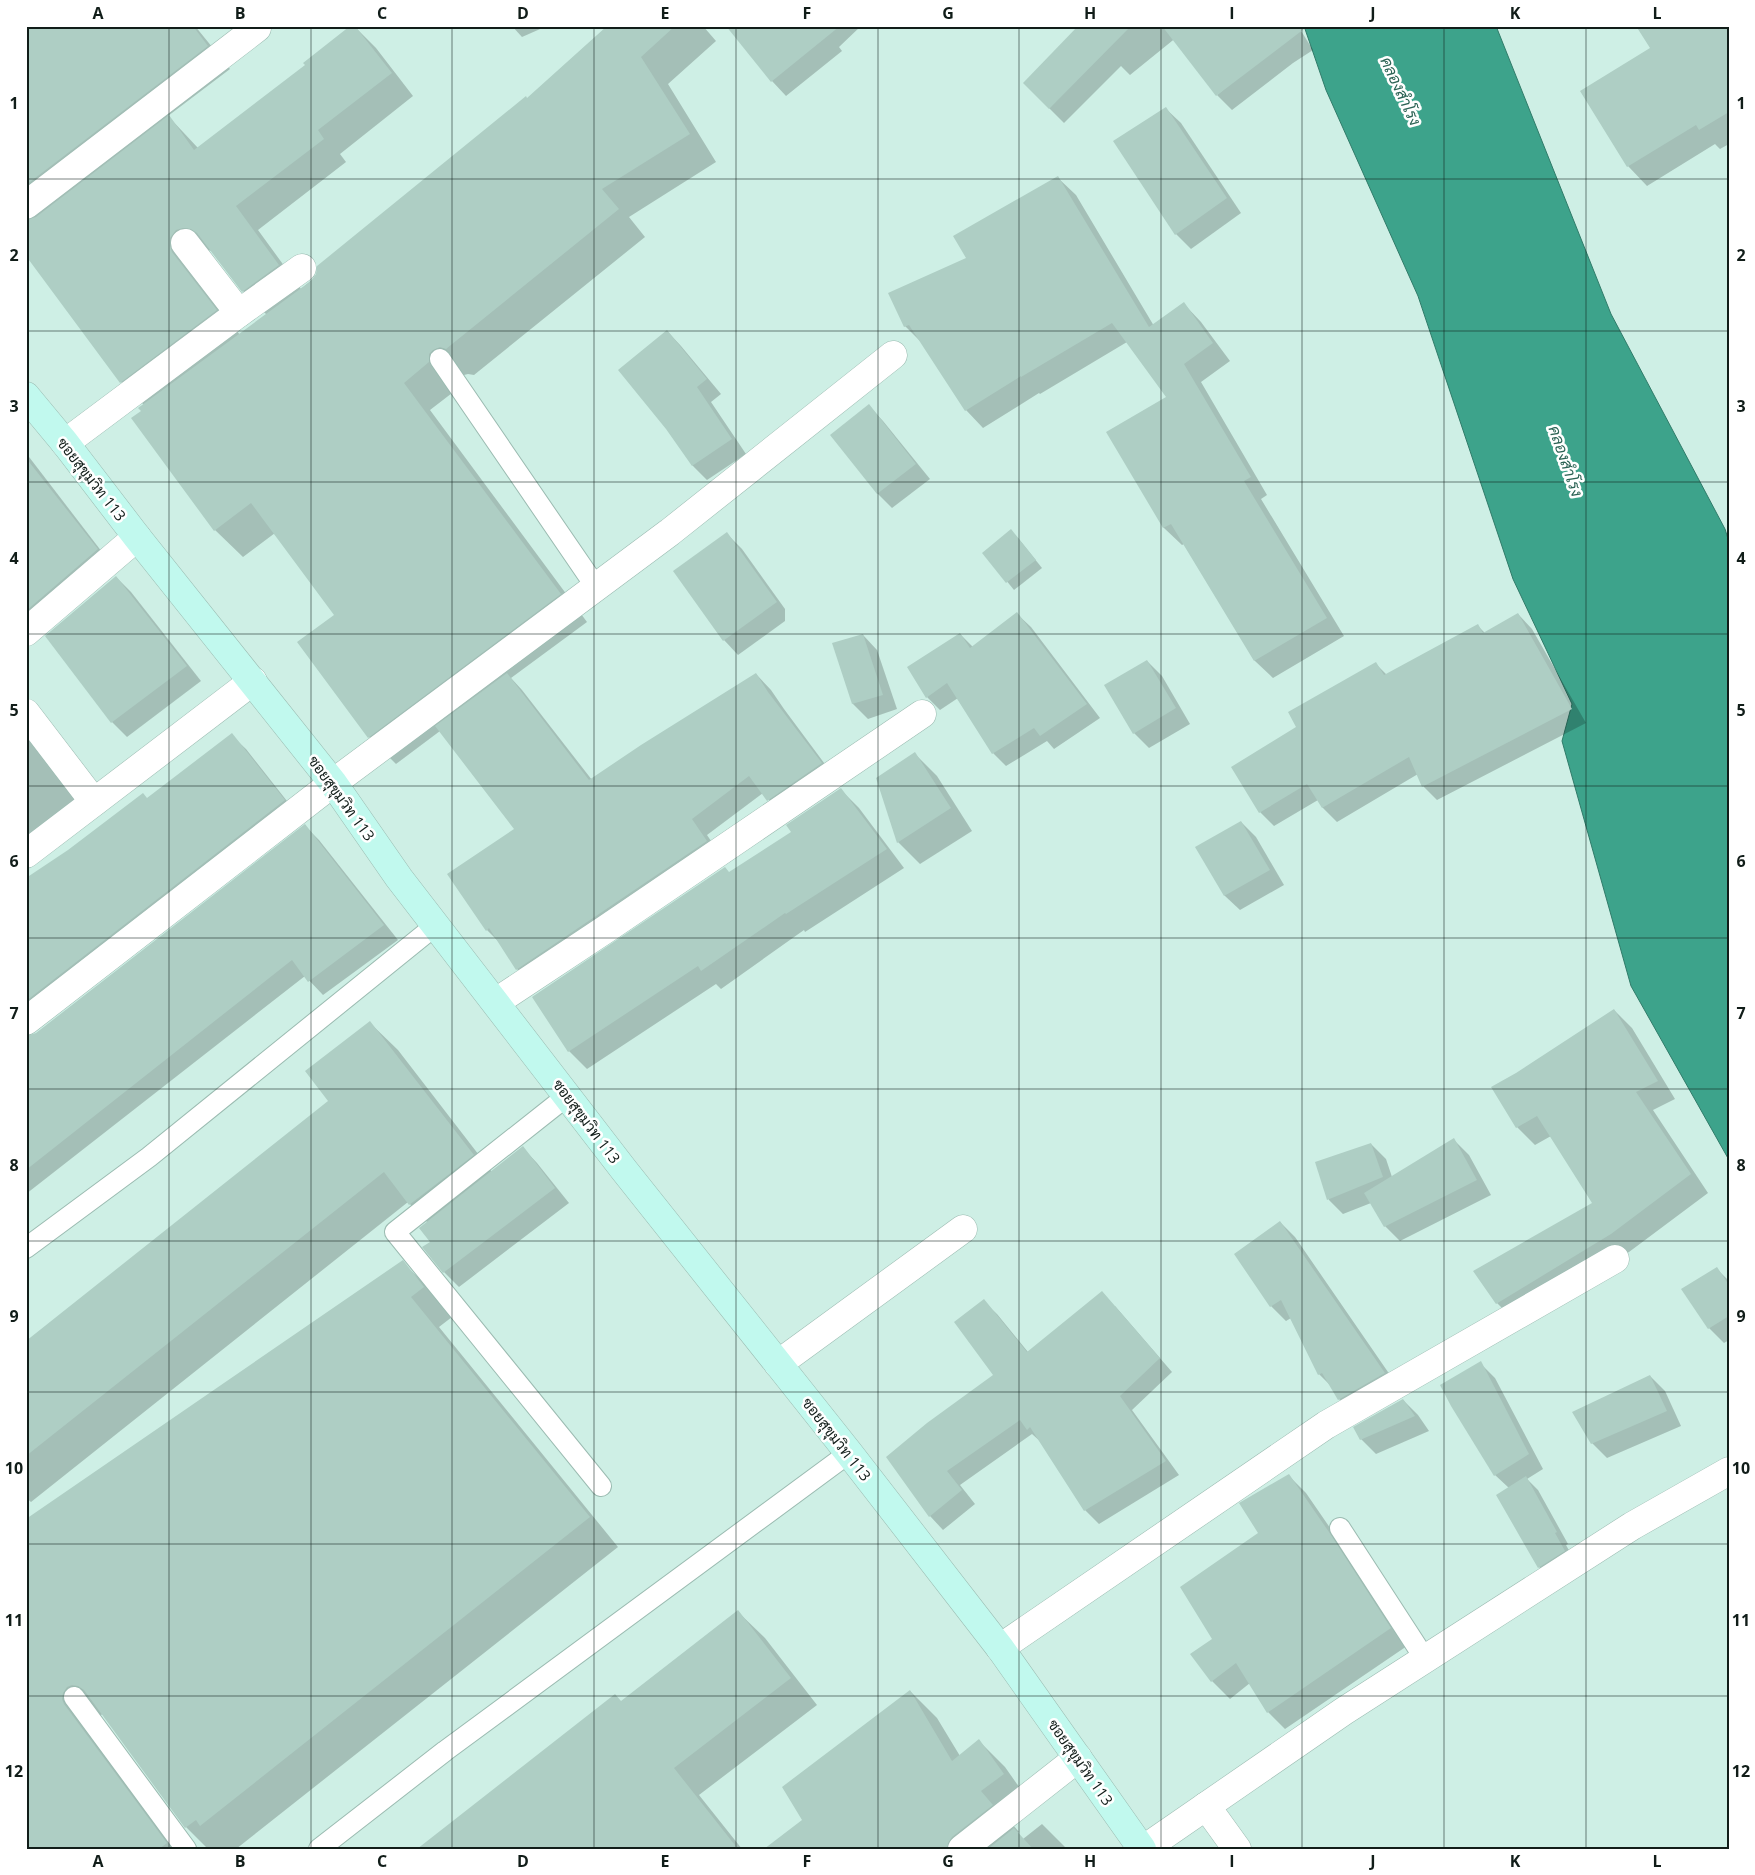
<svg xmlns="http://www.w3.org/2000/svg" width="1755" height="1875" viewBox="0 0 1755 1875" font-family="'Open Sans',Sarabun,sans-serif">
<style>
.water{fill:#3da38b;stroke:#307b69}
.shadow{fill:#0003;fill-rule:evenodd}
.building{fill:#aecec4}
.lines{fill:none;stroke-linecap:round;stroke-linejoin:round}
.lane-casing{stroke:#9bbbb1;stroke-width:22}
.street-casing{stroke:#9bbbb1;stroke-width:29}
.secondary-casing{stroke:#9bbbb1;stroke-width:29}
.lane{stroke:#fff;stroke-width:20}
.street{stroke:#fff;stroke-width:28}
.secondary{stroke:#c1f9ee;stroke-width:28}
.grid{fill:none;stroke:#111d19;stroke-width:1;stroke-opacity:0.55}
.labels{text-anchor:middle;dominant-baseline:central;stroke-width:5;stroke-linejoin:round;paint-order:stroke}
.street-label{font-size:15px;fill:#111d19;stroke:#fff}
.water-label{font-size:16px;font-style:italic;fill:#2c6355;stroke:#fff}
.neatline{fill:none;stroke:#111d19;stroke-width:2}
.grid-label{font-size:16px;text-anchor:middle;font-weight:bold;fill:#111d19}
</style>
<rect width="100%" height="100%" fill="#ceefe5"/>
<!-- water -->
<path class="water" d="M 1304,26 L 1496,26 L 1611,314 L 1725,529 L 1729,542 L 1729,1160 L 1631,986 L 1562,741 L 1572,704 L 1513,579 L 1418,296 L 1326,90 Z"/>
<!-- shadow -->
<g class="shadow">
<path d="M 26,26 L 195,26 L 230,69 L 168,116 L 198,148 L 307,66 L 354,26 L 376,48 L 413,96 L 340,154 L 346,162 L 258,230 L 301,289 L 528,99 L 609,26 L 703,26 L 716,41 L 668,84 L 716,162 L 629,217 L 645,237 L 474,375 L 468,374 L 460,376 L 456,390 L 430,410 L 587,622 L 511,678 L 522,690 L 592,780 L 756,674 L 771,690 L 784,709 L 836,779 L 783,815 L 763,793 L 707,835 L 722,857 L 533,985 L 517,969 L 501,944 L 487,930 L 516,829 L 440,731 L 396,764 L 369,737 L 336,615 L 275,533 L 243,557 L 215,530 L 142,411 L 144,405 L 121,382 L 26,254 ZM 207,250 L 212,251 L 243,291 L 267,315 L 240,335 L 195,276 Z"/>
<path d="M 512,26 L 547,26 L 522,37 Z"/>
<path d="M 728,26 L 861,26 L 839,47 L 842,51 L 786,96 L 772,81 Z"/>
<path d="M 1080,26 L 1187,26 L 1188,28 L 1130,75 L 1121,66 L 1064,123 L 1024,83 Z"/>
<path d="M 1298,26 L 1313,50 L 1293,63 L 1232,110 L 1217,95 Z"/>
<path d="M 1729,26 L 1729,144 L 1720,149 L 1715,144 L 1647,186 L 1628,166 L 1651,49 Z"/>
<path d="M 1166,109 L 1181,123 L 1241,213 L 1191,249 L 1176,234 Z"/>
<path d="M 1058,178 L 1076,195 L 1154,326 L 1184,304 L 1201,322 L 1230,361 L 1201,382 L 1267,495 L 1261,499 L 1344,636 L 1273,678 L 1255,661 L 1184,544 L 1182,545 L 1164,528 L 1108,432 L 1168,398 L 1127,342 L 1040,394 L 1039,393 L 983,428 L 966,410 L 923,344 L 905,326 L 968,258 Z"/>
<path d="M 667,331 L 681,346 L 721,394 L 711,402 L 746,454 L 707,480 L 693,466 L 667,428 Z"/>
<path d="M 869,406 L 883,421 L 930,479 L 892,508 L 878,494 L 832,435 Z"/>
<path d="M 26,453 L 112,565 L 42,625 L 26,608 Z"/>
<path d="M 727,534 L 742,549 L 785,609 L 785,621 L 738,655 L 724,640 Z"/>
<path d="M 1018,538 L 1042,568 L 1014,590 L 984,553 Z"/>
<path d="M 116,577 L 131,592 L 201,681 L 127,737 L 112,722 L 47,636 Z"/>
<path d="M 1017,614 L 1031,627 L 1100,718 L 1054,749 L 1047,741 L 1006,766 L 993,753 L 958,698 L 940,710 L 927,697 L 960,634 L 973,647 Z"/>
<path d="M 1518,614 L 1532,629 L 1586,723 L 1437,800 L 1423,786 L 1418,774 L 1337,822 L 1323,808 L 1318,800 L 1274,826 L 1260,812 L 1298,728 L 1376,664 L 1387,675 L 1478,626 L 1485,633 Z"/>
<path d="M 863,635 L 877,650 L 897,709 L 868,719 L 853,704 L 834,644 Z"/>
<path d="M 1147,661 L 1162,676 L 1190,724 L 1149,748 L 1134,733 Z"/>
<path d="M 26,735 L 80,803 L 26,845 Z"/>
<path d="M 231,735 L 246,749 L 298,815 L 26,1028 L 26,883 L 148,799 Z"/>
<path d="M 915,754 L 937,776 L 972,831 L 920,864 L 898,842 Z"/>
<path d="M 841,790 L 859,808 L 904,868 L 805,932 L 804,930 L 721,989 L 716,984 L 587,1069 L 569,1051 L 730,873 L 793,832 Z"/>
<path d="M 1241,822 L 1256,837 L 1284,885 L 1240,910 L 1225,896 L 1197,848 Z"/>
<path d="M 305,826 L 319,840 L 398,940 L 323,995 L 305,976 L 26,1194 L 26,1038 L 36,1034 Z"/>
<path d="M 1614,1010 L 1632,1028 L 1675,1099 L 1653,1110 L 1708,1193 L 1629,1252 L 1515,1321 L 1497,1303 L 1594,1203 L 1551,1136 L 1535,1145 L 1517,1127 L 1493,1087 L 1516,1074 Z"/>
<path d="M 370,1023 L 398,1050 L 492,1172 L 523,1148 L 537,1163 L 569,1203 L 459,1287 L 444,1272 L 432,1242 L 428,1223 L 408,1202 L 31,1502 L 26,1498 L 26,1343 L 330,1101 Z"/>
<path d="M 1454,1140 L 1469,1155 L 1491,1195 L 1400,1241 L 1385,1226 L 1371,1203 L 1343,1214 L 1329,1200 L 1317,1163 L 1371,1144 L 1386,1159 L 1392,1177 Z"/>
<path d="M 1280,1222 L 1295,1237 L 1399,1388 L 1354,1414 L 1339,1399 L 1331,1386 L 1319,1374 L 1291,1318 L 1286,1321 L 1271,1306 Z"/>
<path d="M 402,1262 L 432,1291 L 452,1317 L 439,1327 L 618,1547 L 236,1849 L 208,1849 L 186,1827 L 103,1714 L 96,1717 L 177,1849 L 26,1849 L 26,1521 Z"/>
<path d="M 1717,1269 L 1729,1281 L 1729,1340 L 1724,1343 L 1709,1328 Z"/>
<path d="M 983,1301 L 997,1314 L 1028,1352 L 1115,1306 L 1172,1372 L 1132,1410 L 1179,1475 L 1099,1524 L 1085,1510 L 1041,1442 L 1032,1434 L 960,1485 L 975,1504 L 943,1530 L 930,1516 L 888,1457 L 995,1375 Z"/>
<path d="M 1480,1363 L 1495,1378 L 1543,1469 L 1527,1479 L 1538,1490 L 1568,1544 L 1566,1545 L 1576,1563 L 1551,1579 L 1539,1567 L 1509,1488 L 1495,1475 Z"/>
<path d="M 1650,1376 L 1665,1391 L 1681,1426 L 1607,1458 L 1592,1443 Z"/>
<path d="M 1403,1400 L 1418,1415 L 1429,1431 L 1376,1454 L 1361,1439 Z"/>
<path d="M 1289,1476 L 1306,1493 L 1346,1551 L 1407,1646 L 1285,1729 L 1268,1712 L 1250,1683 L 1230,1699 L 1212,1681 L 1213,1639 L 1259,1534 Z"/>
<path d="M 738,1612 L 765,1638 L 817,1705 L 699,1795 L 742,1849 L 419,1849 L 621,1702 Z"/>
<path d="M 910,1691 L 937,1718 L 960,1756 L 979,1741 L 1005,1767 L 1029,1801 L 1007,1818 L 1019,1832 L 1017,1833 L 1023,1839 L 1042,1824 L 1067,1849 L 766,1849 L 804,1820 Z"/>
</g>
<!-- building -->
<g class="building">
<path d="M 26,26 L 193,26 L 208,46 L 26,185 Z"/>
<path d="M 350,26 L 355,26 L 392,73 L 318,130 L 324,139 L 236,206 L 279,265 L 242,292 L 197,233 L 191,229 L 183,228 L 176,230 L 170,238 L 170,246 L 172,252 L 217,310 L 120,383 L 26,256 L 26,220 L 36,217 L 169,115 L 194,150 L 305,65 L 303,63 Z"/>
<path d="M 607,26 L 675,26 L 641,57 L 690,134 L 602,189 L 619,209 L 446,349 L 440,347 L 433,350 L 429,354 L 429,362 L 404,383 L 561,594 L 368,738 L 297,642 L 334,615 L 251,503 L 214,531 L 131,418 L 141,411 L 138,408 L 311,281 L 316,274 L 317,266 L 526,96 L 527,98 Z"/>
<path d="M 726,26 L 840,26 L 771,82 Z"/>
<path d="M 1078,26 L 1131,26 L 1049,109 L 1023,83 Z"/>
<path d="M 1162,26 L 1308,26 L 1216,96 Z"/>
<path d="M 1636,26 L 1729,26 L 1729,112 L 1699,130 L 1696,125 L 1627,167 L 1580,91 L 1650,48 Z"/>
<path d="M 1166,107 L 1227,198 L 1175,235 L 1113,141 Z"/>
<path d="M 1058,176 L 1149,327 L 1184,302 L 1213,343 L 1184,364 L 1251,477 L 1244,481 L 1327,618 L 1254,661 L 1171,524 L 1163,528 L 1106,432 L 1166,397 L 1112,323 L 1021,377 L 1021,376 L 965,411 L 909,325 L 904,327 L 888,293 L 966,258 L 953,236 Z"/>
<path d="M 667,330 L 707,379 L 697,387 L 732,439 L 692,466 L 666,429 L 618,370 Z"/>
<path d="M 869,404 L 916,464 L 877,494 L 830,435 Z"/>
<path d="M 26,458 L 98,549 L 26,611 Z"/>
<path d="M 1011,529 L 1036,560 L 1006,583 L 982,553 Z"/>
<path d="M 727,532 L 777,602 L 723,641 L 673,571 Z"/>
<path d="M 116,576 L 187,666 L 111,723 L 45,636 Z"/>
<path d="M 1017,612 L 1087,704 L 1040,736 L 1034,728 L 992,754 L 947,683 L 926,698 L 907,667 L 960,633 L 970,648 Z"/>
<path d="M 1518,613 L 1572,709 L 1422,787 L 1409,757 L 1322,808 L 1307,784 L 1259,813 L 1231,767 L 1296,727 L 1288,712 L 1376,662 L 1384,675 L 1478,624 L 1483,633 Z"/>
<path d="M 863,634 L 883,695 L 852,704 L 832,643 Z"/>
<path d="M 1147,660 L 1176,708 L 1133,734 L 1104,685 Z"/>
<path d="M 507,673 L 589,780 L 641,745 L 756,673 L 768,692 L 822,763 L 767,801 L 749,776 L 692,819 L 707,841 L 516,970 L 489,928 L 486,931 L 447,874 L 514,829 L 435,726 Z"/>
<path d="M 232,733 L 285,800 L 26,1001 L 26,878 L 68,850 L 143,793 L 147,798 Z"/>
<path d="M 915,752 L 951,808 L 897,843 L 876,778 Z"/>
<path d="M 841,788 L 887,849 L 786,914 L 785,913 L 701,971 L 698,966 L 568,1052 L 532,997 L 725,867 L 729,872 L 791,832 L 786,825 Z"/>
<path d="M 1241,821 L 1270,870 L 1224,896 L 1195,847 Z"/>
<path d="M 305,824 L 384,925 L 308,982 L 292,960 L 26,1170 L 26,1036 L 36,1033 Z"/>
<path d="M 1614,1009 L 1658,1081 L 1636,1092 L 1691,1174 L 1611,1234 L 1496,1304 L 1473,1271 L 1592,1203 L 1537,1116 L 1516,1128 L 1491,1087 L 1516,1073 Z"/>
<path d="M 370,1021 L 474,1155 L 409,1205 L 384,1172 L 26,1456 L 26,1341 L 328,1101 L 305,1071 Z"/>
<path d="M 1454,1138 L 1477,1180 L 1384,1227 L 1364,1193 Z"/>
<path d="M 1371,1143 L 1383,1177 L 1327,1200 L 1315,1162 Z"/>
<path d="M 523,1146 L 555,1188 L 443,1273 L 422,1247 L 430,1242 L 419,1228 Z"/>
<path d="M 1280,1221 L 1385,1373 L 1338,1400 L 1322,1373 L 1318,1375 L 1281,1300 L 1270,1307 L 1234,1254 Z"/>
<path d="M 403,1260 L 424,1287 L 411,1297 L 590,1517 L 200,1826 L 196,1820 L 185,1828 L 84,1690 L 78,1686 L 72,1685 L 67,1687 L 63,1693 L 62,1699 L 64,1704 L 167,1843 L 159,1849 L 26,1849 L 26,1519 Z"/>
<path d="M 1717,1267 L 1729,1285 L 1729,1316 L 1708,1329 L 1681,1289 Z"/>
<path d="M 1102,1291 L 1160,1358 L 1120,1396 L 1166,1461 L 1084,1511 L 1030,1427 L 1027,1430 L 1020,1420 L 947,1471 L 962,1490 L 929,1517 L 886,1457 L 927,1423 L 993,1375 L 954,1322 L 984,1299 L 1027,1352 Z"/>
<path d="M 1481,1361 L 1529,1454 L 1494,1476 L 1451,1406 L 1440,1385 Z"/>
<path d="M 1650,1375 L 1667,1411 L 1591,1444 L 1572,1412 Z"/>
<path d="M 1403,1399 L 1415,1416 L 1360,1440 L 1353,1427 Z"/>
<path d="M 1289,1474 L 1329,1532 L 1391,1628 L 1267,1713 L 1236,1663 L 1211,1682 L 1190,1654 L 1212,1639 L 1180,1587 L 1258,1533 L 1239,1503 Z"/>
<path d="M 1526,1476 L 1557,1532 L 1555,1533 L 1565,1551 L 1538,1568 L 1496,1495 Z"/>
<path d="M 738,1610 L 791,1678 L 674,1768 L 738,1849 L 417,1849 L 615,1694 L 621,1701 Z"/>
<path d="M 910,1690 L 952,1761 L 979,1739 L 1004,1774 L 981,1791 L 993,1805 L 952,1837 L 948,1843 L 947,1849 L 764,1849 L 802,1820 L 782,1787 Z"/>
<path d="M 1014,1828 L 1033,1849 L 988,1849 Z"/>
</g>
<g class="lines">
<defs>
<g id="lane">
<path d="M 440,359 L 596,587"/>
<path d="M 567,1096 L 395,1232 L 601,1486"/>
<path d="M 26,1248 L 149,1157 L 436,925"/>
<path d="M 1340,1528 L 1425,1659"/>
<path d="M 74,1697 L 186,1849"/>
<path d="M 319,1849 L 445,1751 L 849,1453"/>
</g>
<g id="street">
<path d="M 26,205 L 257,28"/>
<path d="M 185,243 L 239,313"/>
<path d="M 65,443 L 239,313 L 302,268"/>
<path d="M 26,632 L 137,537"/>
<path d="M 26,713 L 94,802"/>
<path d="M 26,854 L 253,681"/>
<path d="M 496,1002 L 606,929 L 922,714"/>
<path d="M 26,1021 L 333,783 L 670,532 L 893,355"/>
<path d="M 778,1364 L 963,1229"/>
<path d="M 1000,1648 L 1326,1425 L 1615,1259"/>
<path d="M 1206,1806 L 1237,1849"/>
<path d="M 962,1849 L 1078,1758"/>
<path d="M 1144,1849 L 1344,1711 L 1632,1526 L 1729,1471"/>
</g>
<path id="secondary" d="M 26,396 L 65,443 L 137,537 L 333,783 L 399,878 L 624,1170 L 849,1453 L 1000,1648 L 1142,1849"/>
</defs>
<!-- lane casing -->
<use href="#lane" class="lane-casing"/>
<!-- street casing -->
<use href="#street" class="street-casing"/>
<!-- secondary casing -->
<use href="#secondary" class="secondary-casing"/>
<!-- lane -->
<use href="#lane" class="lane"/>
<!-- street -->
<use href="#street" class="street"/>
<!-- secondary -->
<use href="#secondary" class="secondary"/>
</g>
<!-- grid -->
<path class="grid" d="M 169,26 L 169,1849M 311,26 L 311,1849M 452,26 L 452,1849M 594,26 L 594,1849M 736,26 L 736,1849M 878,26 L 878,1849M 1019,26 L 1019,1849M 1161,26 L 1161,1849M 1302,26 L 1302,1849M 1444,26 L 1444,1849M 1586,26 L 1586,1849M 26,179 L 1729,179M 26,331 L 1729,331M 26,482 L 1729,482M 26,634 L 1729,634M 26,786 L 1729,786M 26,938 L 1729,938M 26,1089 L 1729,1089M 26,1241 L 1729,1241M 26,1392 L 1729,1392M 26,1544 L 1729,1544M 26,1696 L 1729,1696"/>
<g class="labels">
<!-- street labels -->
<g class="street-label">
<text transform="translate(92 479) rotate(52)">ซอยสุขุมวิท 113</text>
<text transform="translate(342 798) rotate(54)">ซอยสุขุมวิท 113</text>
<text transform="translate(587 1121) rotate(53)">ซอยสุขุมวิท 113</text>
<text transform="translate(837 1439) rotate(52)">ซอยสุขุมวิท 113</text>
<text transform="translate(1081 1762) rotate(55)">ซอยสุขุมวิท 113</text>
</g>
<!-- water labels -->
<g class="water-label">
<text transform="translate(1401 91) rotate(65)">คลองสำโรง</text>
<text transform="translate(1566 461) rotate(71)">คลองสำโรง</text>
</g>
</g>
<!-- border -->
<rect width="1755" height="1875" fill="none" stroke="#ffffff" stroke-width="55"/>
<rect x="28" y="28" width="1700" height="1820" class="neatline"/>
<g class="grid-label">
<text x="98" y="19">A</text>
<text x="240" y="19">B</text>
<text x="382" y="19">C</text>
<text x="523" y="19">D</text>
<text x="665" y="19">E</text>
<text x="807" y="19">F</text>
<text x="948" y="19">G</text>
<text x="1090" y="19">H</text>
<text x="1232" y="19">I</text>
<text x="1373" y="19">J</text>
<text x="1515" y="19">K</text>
<text x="1657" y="19">L</text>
<text x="14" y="109">1</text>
<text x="1741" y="109">1</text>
<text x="14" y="261">2</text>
<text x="1741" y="261">2</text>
<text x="14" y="412">3</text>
<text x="1741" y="412">3</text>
<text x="14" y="564">4</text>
<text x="1741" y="564">4</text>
<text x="14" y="716">5</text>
<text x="1741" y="716">5</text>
<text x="14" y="867">6</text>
<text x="1741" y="867">6</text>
<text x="14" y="1019">7</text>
<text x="1741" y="1019">7</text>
<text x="14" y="1171">8</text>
<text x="1741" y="1171">8</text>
<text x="14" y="1322">9</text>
<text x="1741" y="1322">9</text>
<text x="14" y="1474">10</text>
<text x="1741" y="1474">10</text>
<text x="14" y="1626">11</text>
<text x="1741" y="1626">11</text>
<text x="14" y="1777">12</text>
<text x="1741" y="1777">12</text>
<text x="98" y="1867">A</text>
<text x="240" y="1867">B</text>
<text x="382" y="1867">C</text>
<text x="523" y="1867">D</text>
<text x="665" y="1867">E</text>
<text x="807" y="1867">F</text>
<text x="948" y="1867">G</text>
<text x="1090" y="1867">H</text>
<text x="1232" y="1867">I</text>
<text x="1373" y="1867">J</text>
<text x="1515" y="1867">K</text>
<text x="1657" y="1867">L</text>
</g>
</svg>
